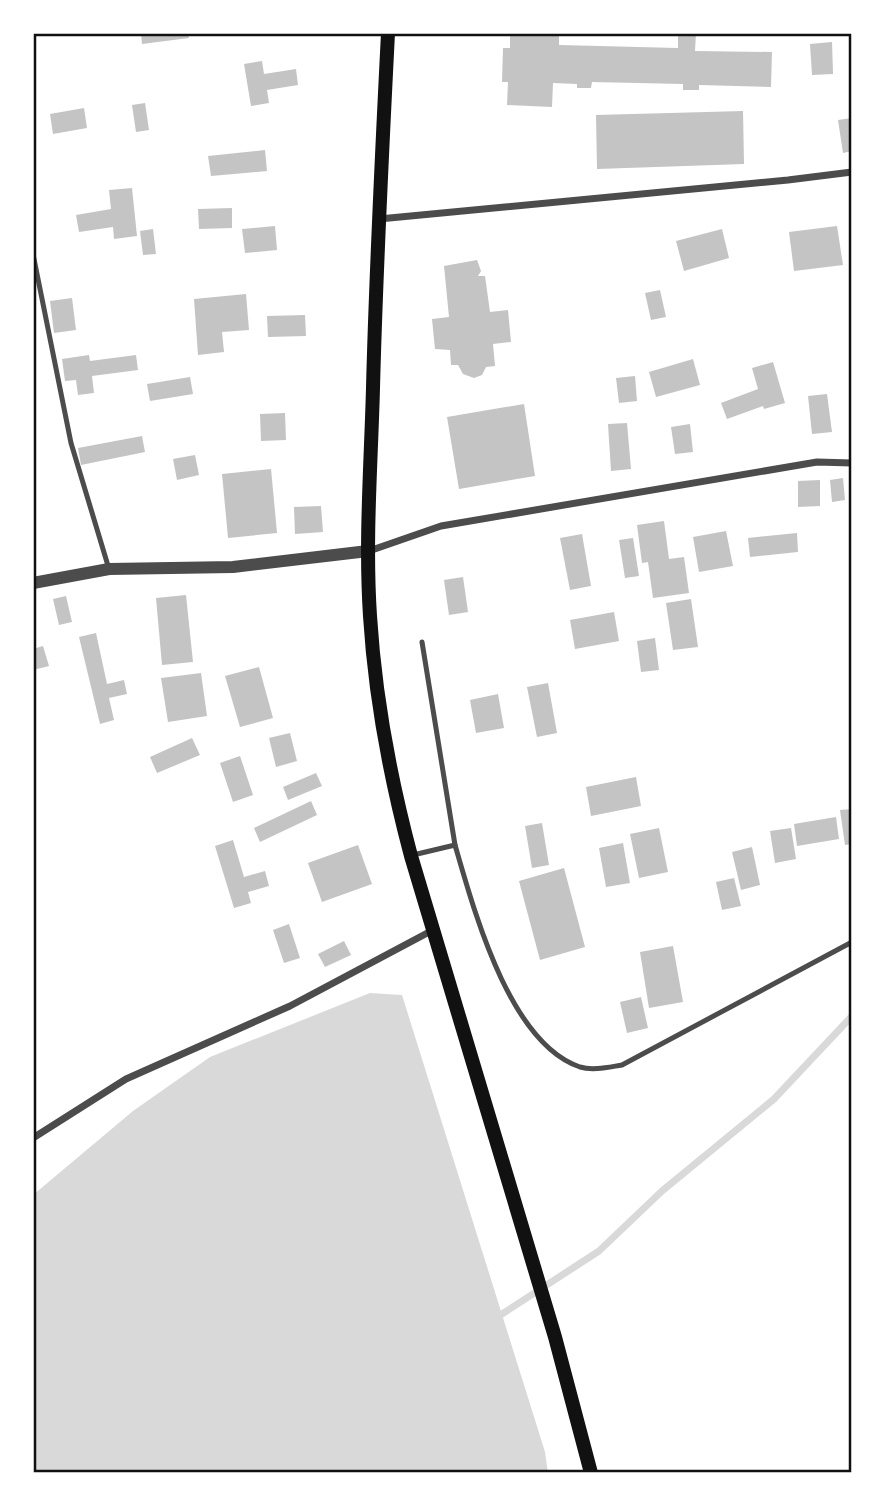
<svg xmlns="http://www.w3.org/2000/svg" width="885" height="1506" viewBox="0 0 885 1506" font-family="'Exo 2',sans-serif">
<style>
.water{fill:#d9d9d9}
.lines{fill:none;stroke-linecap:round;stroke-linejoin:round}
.stream{stroke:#d9d9d9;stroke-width:7}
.building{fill:#c4c4c4}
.service{stroke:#4c4c4c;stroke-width:5}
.minor{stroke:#4c4c4c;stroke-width:7}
.tertiary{stroke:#4c4c4c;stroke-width:12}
.secondary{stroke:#111;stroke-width:14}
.neatline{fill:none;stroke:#111;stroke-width:2.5}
</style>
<rect width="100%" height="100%" fill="#fff"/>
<!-- water -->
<path class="water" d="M 370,993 L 402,995 L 545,1452 L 548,1473 L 33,1473 L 33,1195 L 133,1111 L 210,1057 Z"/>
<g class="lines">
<!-- stream -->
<path class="stream" d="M 496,1318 L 599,1251 L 662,1191 L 774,1099 L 852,1016"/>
</g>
<!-- building -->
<g class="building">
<path d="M 141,33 L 188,33 L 189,38 L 142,44 Z"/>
<path d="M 510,33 L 559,33 L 559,45 L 678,48 L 678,33 L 696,33 L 695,51 L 772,52 L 771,87 L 699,85 L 699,90 L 683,90 L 683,84 L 592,82 L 591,88 L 577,88 L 577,84 L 553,83 L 552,107 L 507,105 L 508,82 L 502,82 L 503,48 L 510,48 Z"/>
<path d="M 832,42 L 833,74 L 812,75 L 810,44 Z"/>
<path d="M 262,61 L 264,74 L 296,69 L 298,85 L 267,90 L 269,103 L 251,106 L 244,64 Z"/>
<path d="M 145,103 L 149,130 L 136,132 L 132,105 Z"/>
<path d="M 84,108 L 87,128 L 53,134 L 50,114 Z"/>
<path d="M 743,111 L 744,164 L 597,169 L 596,115 Z"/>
<path d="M 852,118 L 852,151 L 843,153 L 838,120 Z"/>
<path d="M 265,150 L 267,171 L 211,176 L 208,156 Z"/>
<path d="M 132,188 L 137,236 L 114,239 L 113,227 L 79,232 L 76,215 L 111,209 L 109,190 Z"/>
<path d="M 232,208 L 232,228 L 199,229 L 198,209 Z"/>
<path d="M 275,226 L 277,250 L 245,253 L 242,229 Z"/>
<path d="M 837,226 L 843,265 L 794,271 L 789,232 Z"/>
<path d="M 153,229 L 156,254 L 143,255 L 140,231 Z"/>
<path d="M 722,229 L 729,258 L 684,271 L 676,241 Z"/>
<path d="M 477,260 L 481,271 L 478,276 L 485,276 L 490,312 L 508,310 L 511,342 L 493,344 L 495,366 L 486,367 L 482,375 L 474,378 L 463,374 L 458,365 L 451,365 L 450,350 L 435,349 L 432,319 L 449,317 L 444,266 Z"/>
<path d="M 660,290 L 666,317 L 651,320 L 645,293 Z"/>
<path d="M 246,294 L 249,330 L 222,332 L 224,352 L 198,355 L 194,299 Z"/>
<path d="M 72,298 L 76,330 L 54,333 L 50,301 Z"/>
<path d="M 305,315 L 306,336 L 268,337 L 267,316 Z"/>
<path d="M 89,355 L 90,361 L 136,355 L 138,370 L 92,376 L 94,393 L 78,395 L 76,380 L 65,381 L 62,359 Z"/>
<path d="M 693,359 L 700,385 L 656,397 L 649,372 Z"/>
<path d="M 773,362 L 785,403 L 764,409 L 763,406 L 727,419 L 721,403 L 758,389 L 752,368 Z"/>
<path d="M 635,376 L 637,401 L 619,403 L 616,378 Z"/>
<path d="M 190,377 L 193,394 L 150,401 L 147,384 Z"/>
<path d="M 827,394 L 832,432 L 812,434 L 808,396 Z"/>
<path d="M 524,404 L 535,476 L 459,489 L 447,417 Z"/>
<path d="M 285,413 L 286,440 L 261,441 L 260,414 Z"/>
<path d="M 627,423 L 631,469 L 611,471 L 608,424 Z"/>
<path d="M 690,424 L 693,452 L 675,454 L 671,427 Z"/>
<path d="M 142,436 L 145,452 L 81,465 L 78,448 Z"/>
<path d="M 195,455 L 199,475 L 177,480 L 173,459 Z"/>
<path d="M 271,469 L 277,533 L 228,538 L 222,474 Z"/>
<path d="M 843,478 L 845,500 L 832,502 L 830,480 Z"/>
<path d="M 820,480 L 820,506 L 798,507 L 798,481 Z"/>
<path d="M 321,506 L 323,532 L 295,534 L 294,507 Z"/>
<path d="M 664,521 L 669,559 L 684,557 L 689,593 L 653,598 L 648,562 L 642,563 L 637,525 Z"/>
<path d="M 726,531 L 733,566 L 699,572 L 693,537 Z"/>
<path d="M 797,533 L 798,552 L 750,557 L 748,538 Z"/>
<path d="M 582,534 L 591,586 L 570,590 L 560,538 Z"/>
<path d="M 633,538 L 639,576 L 625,578 L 619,540 Z"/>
<path d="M 463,577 L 468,612 L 449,615 L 444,580 Z"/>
<path d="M 186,595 L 193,662 L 162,665 L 156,598 Z"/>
<path d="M 66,596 L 72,622 L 59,625 L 53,599 Z"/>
<path d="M 691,599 L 698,647 L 673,650 L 666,603 Z"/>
<path d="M 614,612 L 619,641 L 575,649 L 570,620 Z"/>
<path d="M 96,633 L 107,684 L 124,680 L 127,694 L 109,698 L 114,720 L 100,724 L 79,637 Z"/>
<path d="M 655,638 L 659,670 L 641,672 L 637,641 Z"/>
<path d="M 43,646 L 49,666 L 33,670 L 33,649 Z"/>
<path d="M 259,667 L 273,718 L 240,727 L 225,676 Z"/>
<path d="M 201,673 L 207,716 L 168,722 L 161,678 Z"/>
<path d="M 548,683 L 557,733 L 537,737 L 527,687 Z"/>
<path d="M 498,694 L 504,728 L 476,733 L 470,700 Z"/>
<path d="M 290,733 L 297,761 L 276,767 L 269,738 Z"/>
<path d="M 192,738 L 200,755 L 157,773 L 150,757 Z"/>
<path d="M 240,756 L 253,795 L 233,802 L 220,763 Z"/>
<path d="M 316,773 L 322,786 L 288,800 L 283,787 Z"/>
<path d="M 636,777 L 641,806 L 591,816 L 586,787 Z"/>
<path d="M 311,801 L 317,815 L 260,842 L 254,828 Z"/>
<path d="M 852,809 L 852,844 L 845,845 L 840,810 Z"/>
<path d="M 836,817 L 839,839 L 797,846 L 794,824 Z"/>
<path d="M 542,823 L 549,865 L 532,868 L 525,826 Z"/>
<path d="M 659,828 L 668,872 L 639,878 L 630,834 Z"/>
<path d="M 791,828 L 796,859 L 775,863 L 770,831 Z"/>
<path d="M 233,840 L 244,877 L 265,871 L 269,886 L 248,892 L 251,903 L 234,908 L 215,846 Z"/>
<path d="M 623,843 L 630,883 L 606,887 L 599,848 Z"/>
<path d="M 358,845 L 372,884 L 322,902 L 308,863 Z"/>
<path d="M 752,847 L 760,885 L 741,890 L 732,852 Z"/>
<path d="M 564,868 L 585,947 L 540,960 L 519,881 Z"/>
<path d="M 734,878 L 741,906 L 722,910 L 716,882 Z"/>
<path d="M 289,924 L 300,958 L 284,963 L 273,930 Z"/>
<path d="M 344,941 L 351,955 L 325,967 L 318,954 Z"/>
<path d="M 673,946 L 683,1002 L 649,1008 L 640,952 Z"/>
<path d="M 641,997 L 648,1028 L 627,1033 L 620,1002 Z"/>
</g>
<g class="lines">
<!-- service -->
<g class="service">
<path d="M 33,254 L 71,443 L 109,569"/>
<path d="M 422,642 L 455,845"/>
<path d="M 413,855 L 455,845 C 474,910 509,1043 580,1067 C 593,1071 609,1067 622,1065 L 852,942"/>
</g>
<!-- minor -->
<g class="minor">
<path d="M 379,219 L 788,180 L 852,172"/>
<path d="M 369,551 L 441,526 L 817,462 L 852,463"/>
<path d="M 33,1138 L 126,1079 L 290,1006 L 433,930"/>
</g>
<!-- tertiary -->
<path class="tertiary" d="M 33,583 L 109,569 L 233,567 L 368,551"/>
<!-- secondary -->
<path class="secondary" d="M 388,33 C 382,151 376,270 373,388 C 371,464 365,540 370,616 C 375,697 390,777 411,856 L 555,1337 L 591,1473"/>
</g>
<!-- border -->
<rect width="885" height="1506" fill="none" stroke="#ffffff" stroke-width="70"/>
<rect x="35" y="35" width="815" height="1436" class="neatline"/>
</svg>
